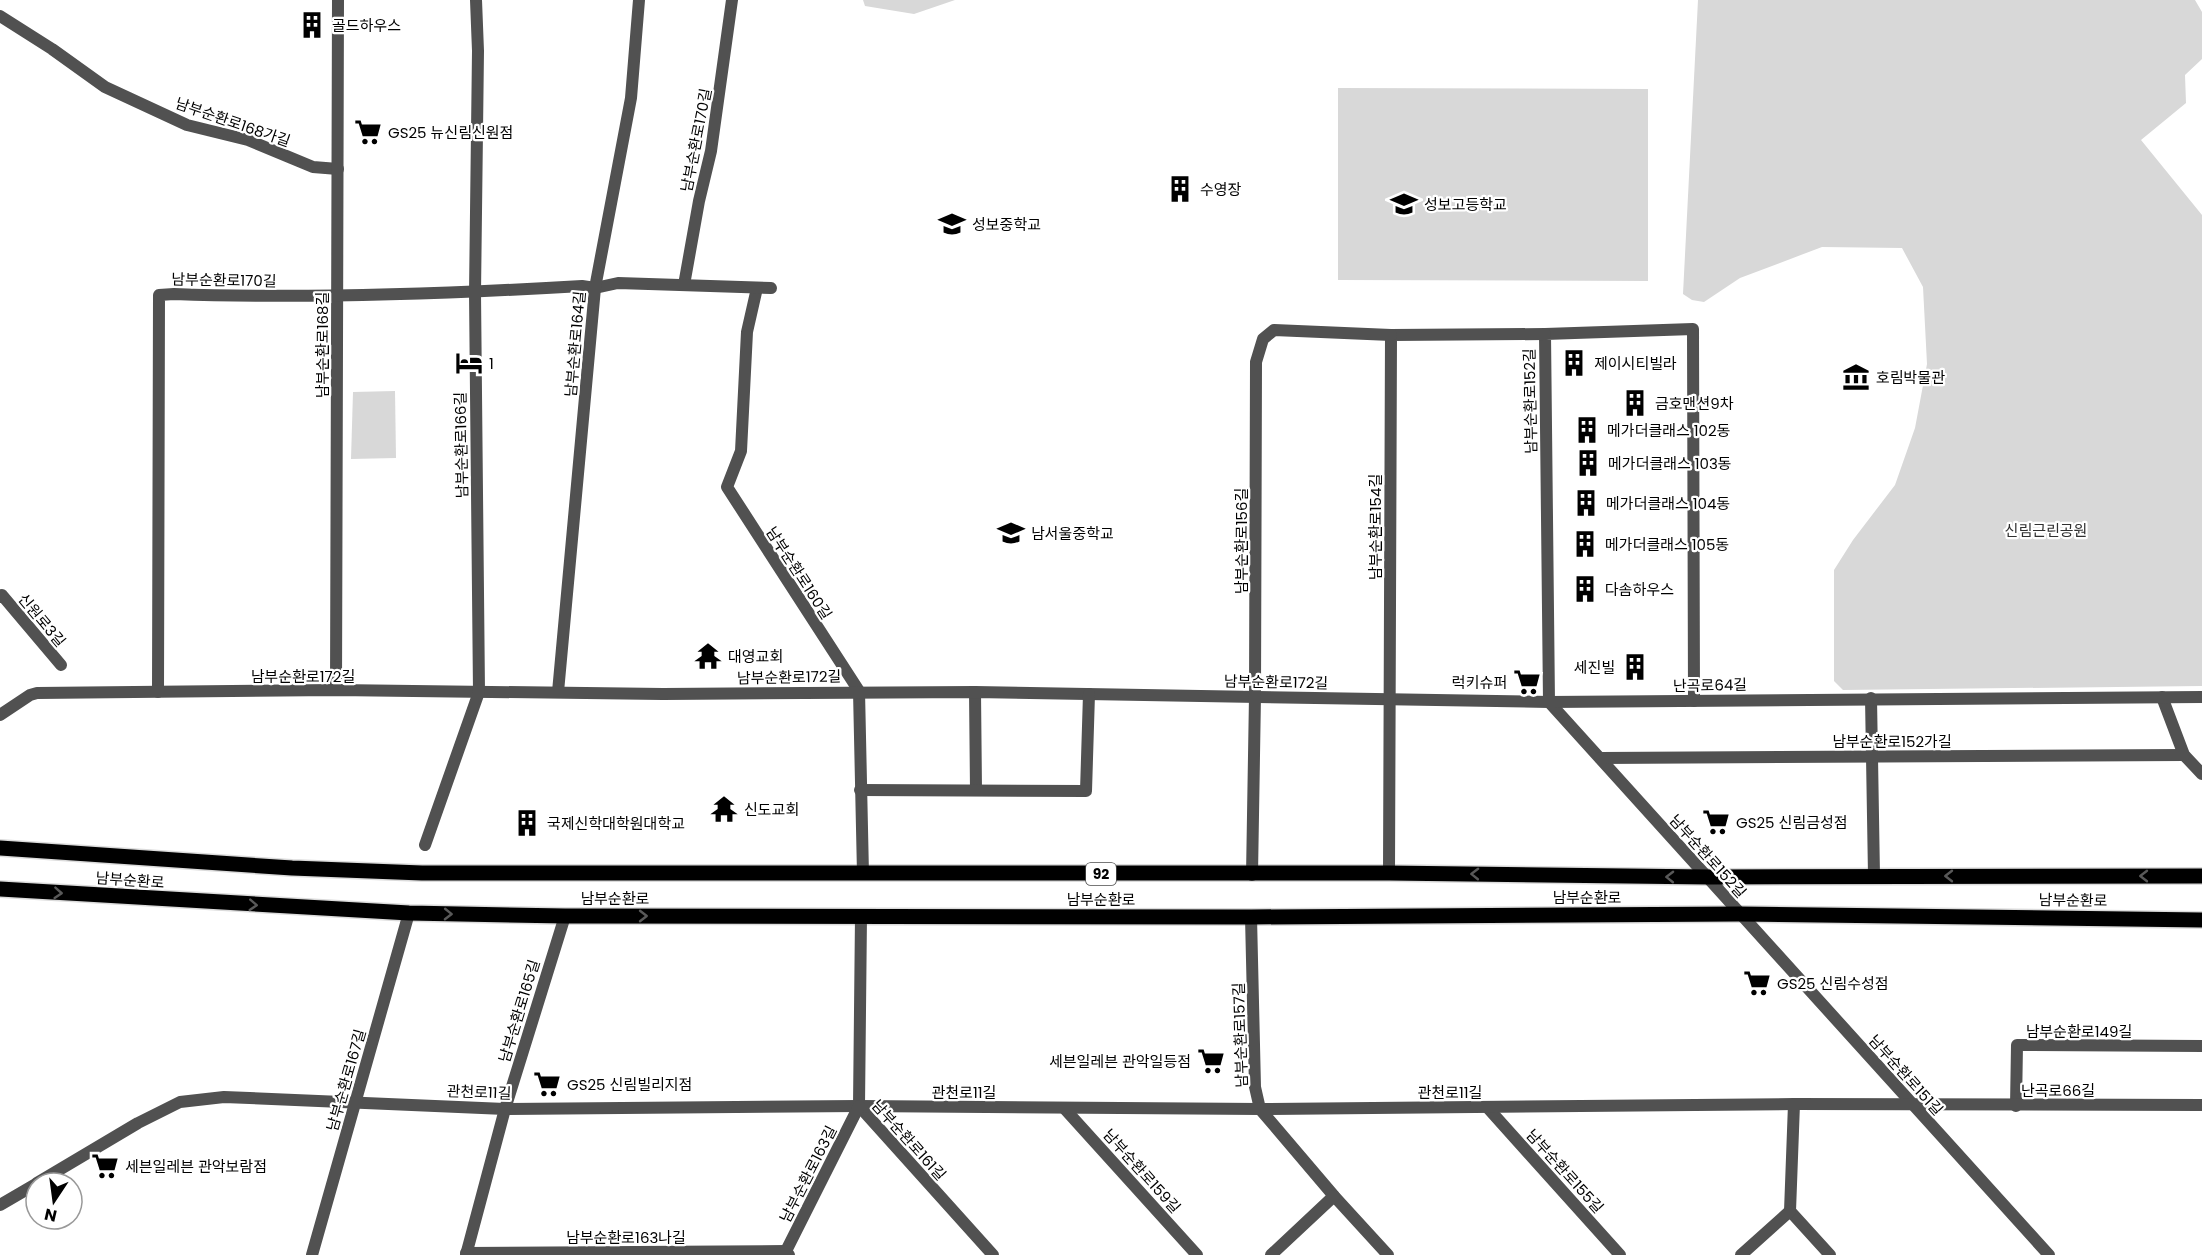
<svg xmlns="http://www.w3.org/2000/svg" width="2202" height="1255" viewBox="0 0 2202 1255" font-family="Poppins,'Noto Sans KR',sans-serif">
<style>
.green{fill:#d8d8d8}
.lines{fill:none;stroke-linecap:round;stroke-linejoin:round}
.primary-casing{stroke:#dbdbdb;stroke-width:18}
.minor{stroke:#515151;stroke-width:12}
.primary{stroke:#000;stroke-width:15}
.oneway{stroke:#595959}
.labels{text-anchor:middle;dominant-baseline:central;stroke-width:4.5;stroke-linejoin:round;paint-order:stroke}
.shield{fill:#fff;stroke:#4c4c4c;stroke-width:1.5}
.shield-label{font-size:14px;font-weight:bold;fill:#000}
.poi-label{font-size:15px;fill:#000;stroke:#fff;text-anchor:start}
.street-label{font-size:15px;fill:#000;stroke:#fff}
.park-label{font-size:15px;fill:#2f2f2f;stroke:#fff}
</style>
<rect width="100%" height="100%" fill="#fff"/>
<!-- green -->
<g class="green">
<path d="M 863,0 L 955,0 L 914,14 L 865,6 Z"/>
<path d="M 1698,0 L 2195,0 L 2202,12 L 2202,59 L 2185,75 L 2186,103 L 2141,140 L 2202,215 L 2202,686 L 1843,690 L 1834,681 L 1834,570 L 1853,540 L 1895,485 L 1915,428 L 1927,364 L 1923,287 L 1902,248 L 1822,247 L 1740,278 L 1704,302 L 1692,300 L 1683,294 Z"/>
<path d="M 1338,88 L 1648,89 L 1648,281 L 1338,280 Z"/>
<path d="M 395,391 L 396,458 L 351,459 L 353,392 Z"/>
</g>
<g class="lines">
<defs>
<g id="primary">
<path d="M 0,848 L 292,868 L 422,873 L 1389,873 L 1708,877 L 2202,876"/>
<path d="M 0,889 L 409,913 L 565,916 L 1251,917 L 1741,914 L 2202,920"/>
</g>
</defs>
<!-- primary casing -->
<use href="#primary" class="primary-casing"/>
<!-- minor -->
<g class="minor">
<path d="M 0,16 L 52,49 L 105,87 L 187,125 L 248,140 L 313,167 L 338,169"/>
<path d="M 684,285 L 699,201 L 711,151 L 732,0"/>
<path d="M 757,288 L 747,332 L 741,451 L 727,487 L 859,691 L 863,874"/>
<path d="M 0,597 L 2,595 L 61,665"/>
<path d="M 336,690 L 338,0"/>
<path d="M 158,692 L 159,295 L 174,294 C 310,299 446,294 582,286 L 595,288 L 618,283 L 771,288"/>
<path d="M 558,692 L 595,288 L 631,98 L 639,0"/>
<path d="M 975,692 L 976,790"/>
<path d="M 2162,697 L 2184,755 L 2202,774"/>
<path d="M 1871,698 L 1874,875"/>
<path d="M 1694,701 L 1693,329 L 1545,334 L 1549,702 L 2049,1255"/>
<path d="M 0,715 L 30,695 L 37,693 L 336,690 L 663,694 L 975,692 L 1549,702 L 2202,697"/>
<path d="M 1600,758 L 2184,755"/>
<path d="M 860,790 L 1086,791 L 1089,694"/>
<path d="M 425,845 L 479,692 L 475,293 L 478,51 L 476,0"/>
<path d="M 1389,873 L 1391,335 L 1545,334"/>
<path d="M 1252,875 L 1255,696 L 1256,362 L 1263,339 L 1274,330 L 1391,335"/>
<path d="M 861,916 L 859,1106 L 993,1255"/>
<path d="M 1251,917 L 1255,1087 L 1260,1109 L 1334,1196 L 1388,1255"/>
<path d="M 1794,1104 L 1790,1211 L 1830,1255"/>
<path d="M 2016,1106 L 2017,1045 L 2202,1046"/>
<path d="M 1487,1107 L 1620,1255"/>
<path d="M 1064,1108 L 1197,1255"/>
<path d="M 37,1183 L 138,1123 L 180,1102 L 224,1097 L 505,1109 L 859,1106 L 1260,1109 L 1794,1104 L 2202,1105"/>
<path d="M 0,1205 L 36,1184"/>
<path d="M 466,1253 L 786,1251 L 789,1255"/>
<path d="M 312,1255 L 409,913"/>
<path d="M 466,1255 L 505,1109 L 565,916"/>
<path d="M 786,1255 L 786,1251 L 859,1106"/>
<path d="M 1271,1255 L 1334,1196"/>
<path d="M 1741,1255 L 1790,1211"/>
</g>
<!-- primary -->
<use href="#primary" class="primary"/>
</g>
<!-- one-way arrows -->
<defs><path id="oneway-chevron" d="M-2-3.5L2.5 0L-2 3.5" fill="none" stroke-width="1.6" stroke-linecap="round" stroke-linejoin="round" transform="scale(1.5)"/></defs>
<g class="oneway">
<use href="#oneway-chevron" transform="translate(1475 874) rotate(-179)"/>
<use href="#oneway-chevron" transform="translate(1949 876) rotate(-180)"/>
<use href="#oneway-chevron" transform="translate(2144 876) rotate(-180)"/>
<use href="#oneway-chevron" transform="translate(1670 877) rotate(-179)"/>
<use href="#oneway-chevron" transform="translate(58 893) rotate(4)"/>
<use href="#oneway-chevron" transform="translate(253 905) rotate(3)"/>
<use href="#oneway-chevron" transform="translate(448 914) rotate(1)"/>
<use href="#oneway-chevron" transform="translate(643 916)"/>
</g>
<!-- icons -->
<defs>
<symbol id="building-bare" viewBox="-9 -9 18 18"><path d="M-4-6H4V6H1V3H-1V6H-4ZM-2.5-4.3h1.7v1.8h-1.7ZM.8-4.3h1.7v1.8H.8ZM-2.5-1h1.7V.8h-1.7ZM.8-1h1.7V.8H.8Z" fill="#000" stroke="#fff" stroke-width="2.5" paint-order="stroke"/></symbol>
<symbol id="supermarket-bare" viewBox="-9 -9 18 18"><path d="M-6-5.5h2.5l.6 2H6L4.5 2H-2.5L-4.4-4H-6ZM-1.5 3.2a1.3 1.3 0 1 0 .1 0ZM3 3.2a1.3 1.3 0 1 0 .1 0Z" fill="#000" stroke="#fff" stroke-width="2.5" paint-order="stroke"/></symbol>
<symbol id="school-bare" viewBox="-9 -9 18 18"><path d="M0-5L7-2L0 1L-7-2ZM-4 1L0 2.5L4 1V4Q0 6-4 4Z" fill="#000" stroke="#fff" stroke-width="2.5" paint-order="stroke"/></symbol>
<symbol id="hotel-bare" viewBox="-9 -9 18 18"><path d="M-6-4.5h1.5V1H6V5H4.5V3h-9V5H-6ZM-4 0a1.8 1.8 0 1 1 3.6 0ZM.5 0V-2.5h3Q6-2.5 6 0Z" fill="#000" stroke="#fff" stroke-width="2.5" paint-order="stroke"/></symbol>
<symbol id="museum-bare" viewBox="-9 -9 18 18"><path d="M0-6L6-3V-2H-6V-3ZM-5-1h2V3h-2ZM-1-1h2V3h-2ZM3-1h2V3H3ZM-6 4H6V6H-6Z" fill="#000" stroke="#fff" stroke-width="2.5" paint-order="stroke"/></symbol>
<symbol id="temple-bare" viewBox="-9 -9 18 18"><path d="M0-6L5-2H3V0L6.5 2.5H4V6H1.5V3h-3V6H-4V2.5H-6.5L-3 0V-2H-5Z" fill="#000" stroke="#fff" stroke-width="2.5" paint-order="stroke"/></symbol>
</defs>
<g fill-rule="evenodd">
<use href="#building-bare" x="293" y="6" width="38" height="38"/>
<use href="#supermarket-bare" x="349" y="113" width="38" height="38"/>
<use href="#building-bare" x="1161" y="170" width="38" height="38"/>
<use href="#school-bare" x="1385" y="185" width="38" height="38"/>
<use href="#school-bare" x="933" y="205" width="38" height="38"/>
<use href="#hotel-bare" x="450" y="344" width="38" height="38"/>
<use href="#building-bare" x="1555" y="344" width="38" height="38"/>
<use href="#museum-bare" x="1837" y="358" width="38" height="38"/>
<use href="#building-bare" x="1616" y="384" width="38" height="38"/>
<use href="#building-bare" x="1568" y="411" width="38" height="38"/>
<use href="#building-bare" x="1569" y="444" width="38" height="38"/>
<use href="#building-bare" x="1567" y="484" width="38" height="38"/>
<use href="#school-bare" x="992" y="514" width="38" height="38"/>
<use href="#building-bare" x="1566" y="525" width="38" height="38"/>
<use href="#building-bare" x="1566" y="570" width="38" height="38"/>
<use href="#temple-bare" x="689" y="637" width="38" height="38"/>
<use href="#building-bare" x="1616" y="648" width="38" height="38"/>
<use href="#supermarket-bare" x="1508" y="663" width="38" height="38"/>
<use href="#temple-bare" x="705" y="790" width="38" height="38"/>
<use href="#supermarket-bare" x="1697" y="803" width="38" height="38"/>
<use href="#building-bare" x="508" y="804" width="38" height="38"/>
<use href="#supermarket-bare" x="1738" y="964" width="38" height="38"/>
<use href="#supermarket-bare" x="1192" y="1042" width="38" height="38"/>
<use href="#supermarket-bare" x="528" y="1065" width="38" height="38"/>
<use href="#supermarket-bare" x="86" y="1147" width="38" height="38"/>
</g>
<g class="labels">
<!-- shield labels -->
<rect class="shield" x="1086" y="863" width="30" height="22" rx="4.5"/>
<g class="shield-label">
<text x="1101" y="874">92</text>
</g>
<!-- poi labels -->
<g class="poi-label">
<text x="332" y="25">골드하우스</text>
<text x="388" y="132">GS25 뉴신림신원점</text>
<text x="1200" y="189">수영장</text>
<text x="1424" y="204">성보고등학교</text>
<text x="972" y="224">성보중학교</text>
<text x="489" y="363">1</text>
<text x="1594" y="363">제이시티빌라</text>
<text x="1876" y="377">호림박물관</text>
<text x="1655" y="403">금호맨션9차</text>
<text x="1607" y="430">메가더클래스 102동</text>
<text x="1608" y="463">메가더클래스 103동</text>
<text x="1606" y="503">메가더클래스 104동</text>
<text x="1031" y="533">남서울중학교</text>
<text x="1605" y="544">메가더클래스 105동</text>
<text x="1605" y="589">다솜하우스</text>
<text x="728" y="656">대영교회</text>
<text x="1615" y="667" text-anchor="end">세진빌</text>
<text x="1507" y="682" text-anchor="end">럭키슈퍼</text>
<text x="744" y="809">신도교회</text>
<text x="1736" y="822">GS25 신림금성점</text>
<text x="547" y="823">국제신학대학원대학교</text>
<text x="1777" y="983">GS25 신림수성점</text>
<text x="1191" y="1061" text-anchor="end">세븐일레븐 관악일등점</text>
<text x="567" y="1084">GS25 신림빌리지점</text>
<text x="125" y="1166">세븐일레븐 관악보람점</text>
</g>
<!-- street labels -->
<g class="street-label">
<text transform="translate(233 122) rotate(19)">남부순환로168가길</text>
<text transform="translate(696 140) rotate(-79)">남부순환로170길</text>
<text transform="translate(224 280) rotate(1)">남부순환로170길</text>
<text transform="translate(575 344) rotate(-85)">남부순환로164길</text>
<text transform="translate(322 345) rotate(-90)">남부순환로168길</text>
<text transform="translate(1530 401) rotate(-91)">남부순환로152길</text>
<text transform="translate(461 445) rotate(-91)">남부순환로166길</text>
<text transform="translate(1375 527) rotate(-90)">남부순환로154길</text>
<text transform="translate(1241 541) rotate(-90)">남부순환로156길</text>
<text transform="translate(799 573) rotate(57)">남부순환로160길</text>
<text transform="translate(42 620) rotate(50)">신원로3길</text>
<text x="303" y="676">남부순환로172길</text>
<text transform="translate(789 677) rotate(-1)">남부순환로172길</text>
<text transform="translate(1276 682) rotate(1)">남부순환로172길</text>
<text transform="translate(1710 685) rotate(-1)">난곡로64길</text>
<text x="1892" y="741">남부순환로152가길</text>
<text transform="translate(1708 856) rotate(48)">남부순환로152길</text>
<text transform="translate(130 880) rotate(4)">남부순환로</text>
<text x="1587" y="897">남부순환로</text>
<text x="615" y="898">남부순환로</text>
<text x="1101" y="899">남부순환로</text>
<text transform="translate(2073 900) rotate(1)">남부순환로</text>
<text transform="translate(519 1011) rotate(-73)">남부순환로165길</text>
<text x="2079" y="1031">남부순환로149길</text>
<text transform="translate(1240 1035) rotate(-92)">남부순환로157길</text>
<text transform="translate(1906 1075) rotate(48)">남부순환로151길</text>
<text transform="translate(346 1080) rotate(-74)">남부순환로167길</text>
<text x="2058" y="1090">난곡로66길</text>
<text transform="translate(479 1092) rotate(2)">관천로11길</text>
<text x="964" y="1092">관천로11길</text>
<text x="1450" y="1092">관천로11길</text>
<text transform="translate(909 1140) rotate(48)">남부순환로161길</text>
<text transform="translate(1142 1171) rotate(48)">남부순환로159길</text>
<text transform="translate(1565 1171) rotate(48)">남부순환로155길</text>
<text transform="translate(808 1174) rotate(-63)">남부순환로163길</text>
<text x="626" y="1237">남부순환로163나길</text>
</g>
<!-- park labels -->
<g class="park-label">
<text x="2046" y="530">신림근린공원</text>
</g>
</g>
<!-- north arrow -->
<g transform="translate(54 1201) rotate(193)"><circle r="28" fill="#ffffff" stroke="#999999" stroke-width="1.5"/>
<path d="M0-4.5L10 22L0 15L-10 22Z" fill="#000000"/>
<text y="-9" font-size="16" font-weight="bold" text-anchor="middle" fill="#000000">N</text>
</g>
</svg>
